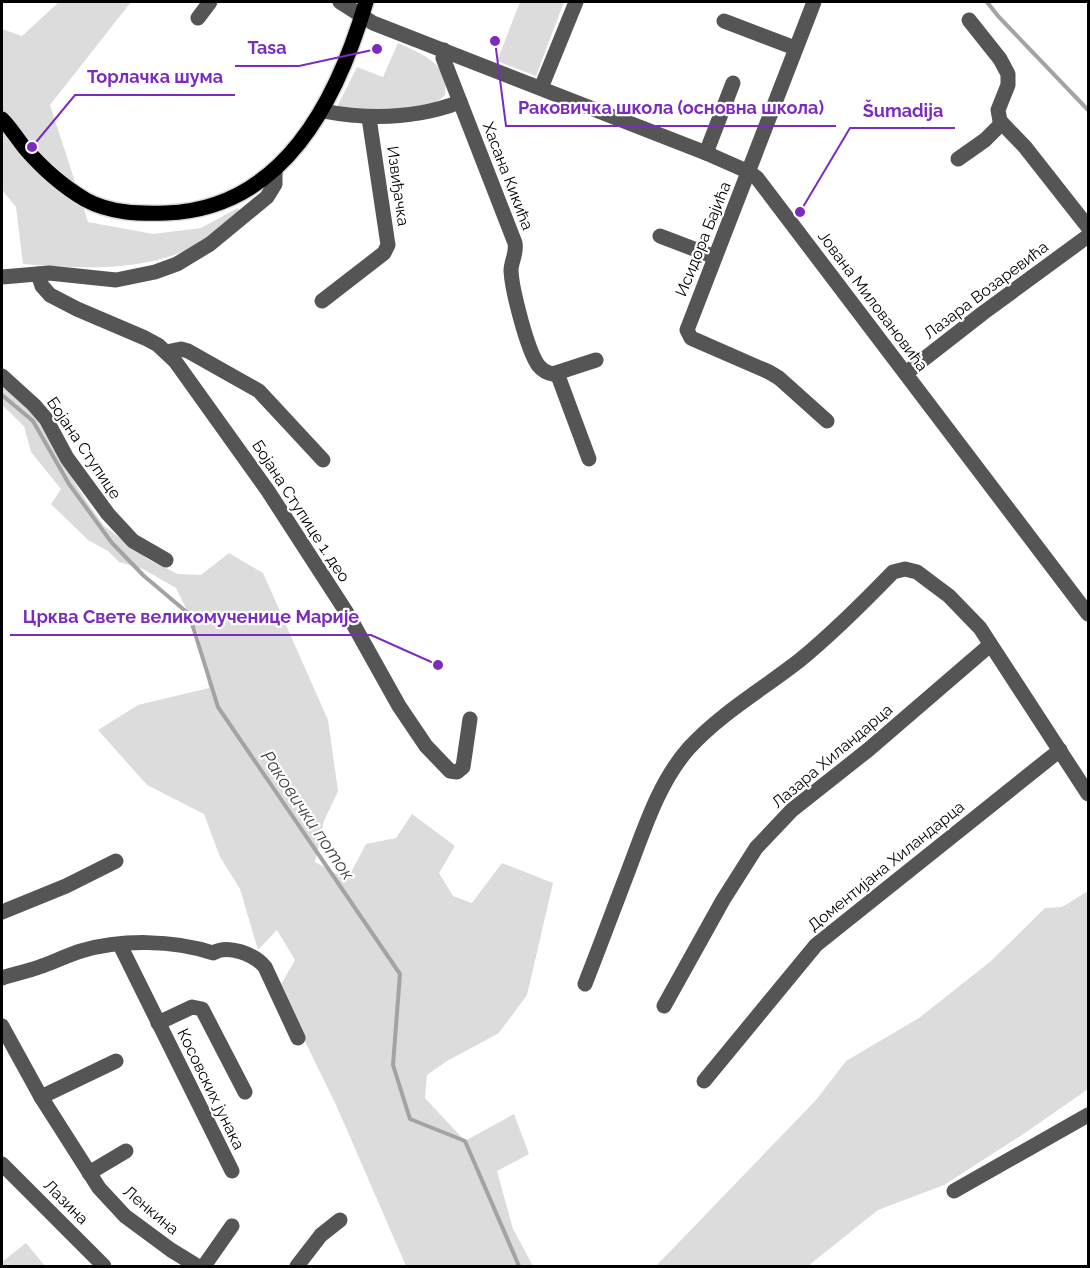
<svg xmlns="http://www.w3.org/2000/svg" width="1090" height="1268" viewBox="0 0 1090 1268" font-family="Raleway,sans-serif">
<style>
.green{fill:#dcdcdc}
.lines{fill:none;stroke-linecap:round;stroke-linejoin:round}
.stream{stroke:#a3a3a3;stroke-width:4}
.major-casing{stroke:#dbdbdb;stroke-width:18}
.minor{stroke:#555;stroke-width:15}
.major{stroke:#000;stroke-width:15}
.labels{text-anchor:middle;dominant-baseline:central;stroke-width:4.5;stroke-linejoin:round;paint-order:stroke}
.street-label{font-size:16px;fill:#000;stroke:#fff}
.water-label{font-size:18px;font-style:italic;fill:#444;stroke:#fff}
.leader{fill:none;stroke:#7b2cbf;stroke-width:2}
.callout-dot{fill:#7b2cbf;stroke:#fff;stroke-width:2}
.callout-label{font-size:18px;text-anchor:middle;font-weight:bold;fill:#7b2cbf;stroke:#fff;stroke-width:4.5;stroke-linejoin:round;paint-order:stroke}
</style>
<rect width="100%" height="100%" fill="#fff"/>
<!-- green -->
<g class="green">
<path d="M 59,2 L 131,2 L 50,105 L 88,222 L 153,234 L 201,228 L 238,208 L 240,212 C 228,222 217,233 204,241 C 152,273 81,269 23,264 L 16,207 L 2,190 L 2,29 L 22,36 Z"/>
<path d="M 520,2 L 564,2 L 536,76 L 497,61 Z"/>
<path d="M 398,43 C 421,54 450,63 445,95 C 422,119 367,109 337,107 L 357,67 L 383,77 Z"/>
<path d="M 2,384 L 22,401 L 39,423 L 85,499 L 104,526 L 149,560 L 178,574 L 201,575 L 229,553 L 263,573 L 328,720 L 338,791 L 324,821 L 315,862 L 347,880 L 366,844 L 396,838 L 412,814 L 455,846 L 439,873 L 453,896 L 472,903 L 502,863 L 553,883 L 527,995 L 499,1033 L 447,1061 L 427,1075 L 425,1098 L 465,1141 L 514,1114 L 529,1154 L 497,1171 L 513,1229 L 533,1266 L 406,1266 L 337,1107 L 279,988 L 295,960 L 277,930 L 258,950 L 240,889 L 220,857 L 204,814 L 147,785 L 98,730 L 138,705 L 209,688 L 198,633 L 176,588 L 143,569 L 119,562 L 108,551 L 88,540 L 51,504 L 61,489 L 31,452 L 24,426 L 2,405 Z"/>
<path d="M 1088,891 L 1088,1089 L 1025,1133 L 944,1185 L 878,1210 L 808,1266 L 656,1266 L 816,1100 L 846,1061 L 919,1018 L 991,961 L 1045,908 L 1062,907 Z"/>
<path d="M 26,1243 L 45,1266 L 2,1266 L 2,1262 Z"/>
</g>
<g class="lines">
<!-- stream -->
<g class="stream">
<path d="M 987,2 L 998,16 L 1088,110"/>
<path d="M 2,395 L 33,421 L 69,484 L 112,543 L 144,576 L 189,614 L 218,707 L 400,974 L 393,1065 L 410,1119 L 465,1141 L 519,1266"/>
</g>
<defs>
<path id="major" d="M 2,119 C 10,127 17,138 24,147 C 42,168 62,186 86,200 C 110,213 139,214 166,213 C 283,209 337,101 366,2"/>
</defs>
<!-- major casing -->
<use href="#major" class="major-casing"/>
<!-- minor -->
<g class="minor">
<path d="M 340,2 L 373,23 L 706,153 L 749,172 L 757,178 L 1088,614"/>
<path d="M 814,2 L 687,330 L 691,338 L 769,372 L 779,378 L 827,421"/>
<path d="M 198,18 L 210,2"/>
<path d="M 969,20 L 1000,59 L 1008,74 L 1008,85 L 998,110 L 1000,121 L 1025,147 L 1088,227"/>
<path d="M 724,21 L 795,48"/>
<path d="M 444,50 L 443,58 L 515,243 C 517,254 511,261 511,271 C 512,290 527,349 538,365 C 542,370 547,373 553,374 L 596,360"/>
<path d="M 541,88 L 576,2"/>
<path d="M 323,111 C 370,120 415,119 460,102"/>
<path d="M 706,153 L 733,83"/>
<path d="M 958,159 L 985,140 L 1002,123"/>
<path d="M 660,236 L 715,257"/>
<path d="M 38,274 L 42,286 L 50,295 L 77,309 L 145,338 L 158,345 L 175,361 L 268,491 L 347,613 L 399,706 L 426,746 L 450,771 L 457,772 L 463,767 L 470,719"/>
<path d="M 2,277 L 49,273 L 116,280 L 155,272 L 177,264 L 210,244 L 267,197 L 275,184 L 275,170"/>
<path d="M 322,301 L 384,253 L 388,245 L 369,118"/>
<path d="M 166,352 L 181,349 L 188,351 L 259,391 L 323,460"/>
<path d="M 557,373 L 589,459"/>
<path d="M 906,373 L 983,313 L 1088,236"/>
<path d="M 2,376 L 34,405 L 46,419 L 67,458 L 108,514 L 133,541 L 166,560"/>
<path d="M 2,912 L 66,886 L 116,861"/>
<path d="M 120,945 L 232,1171"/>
<path d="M 2,978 C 15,974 28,971 42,966 C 55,962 67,955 81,951 C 121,939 174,940 213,953 C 228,944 254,954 265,967 L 298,1038"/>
<path d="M 585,984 C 600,946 614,908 629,869 C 645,827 659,782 689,748 C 721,713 763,689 800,660 C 833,633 863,603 893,572 L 905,569 L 917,572 L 949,596 L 980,628 L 1088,794"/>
<path d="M 664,1006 L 723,900 L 756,848 L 792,810 L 868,750 L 990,645"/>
<path d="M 158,1023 L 192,1007 L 202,1009 L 245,1092"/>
<path d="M 2,1026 L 41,1097 L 99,1188 L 125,1216 L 171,1250 L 197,1266"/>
<path d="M 704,1081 L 816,945 L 1060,750"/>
<path d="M 41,1097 L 116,1061"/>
<path d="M 2,1164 L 104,1266"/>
<path d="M 89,1173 L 126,1151"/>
<path d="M 954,1191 L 1088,1115"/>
<path d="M 204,1266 L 232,1226"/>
<path d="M 297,1266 L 321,1235 L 340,1220"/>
</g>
<!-- major -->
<use href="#major" class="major"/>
</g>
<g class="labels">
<!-- street labels -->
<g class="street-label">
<text transform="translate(508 176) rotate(69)">Хасана Кикића</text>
<text transform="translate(398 186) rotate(82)">Извиђачка</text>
<text transform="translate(703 239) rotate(-68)">Исидора Бајића</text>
<text transform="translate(986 290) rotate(-37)">Лазара Возаревића</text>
<text transform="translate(873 301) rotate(53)">Јована Миловановића</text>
<text transform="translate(84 448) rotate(56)">Бојана Ступице</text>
<text transform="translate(301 511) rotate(57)">Бојана Ступице 1. део</text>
<text transform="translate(832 756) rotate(-40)">Лазара Хиландарца</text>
<text transform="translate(886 866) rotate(-39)">Доментијана Хиландарца</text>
<text transform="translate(211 1089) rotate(64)">Косовских јунака</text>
<text transform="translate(66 1202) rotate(45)">Лазина</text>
<text transform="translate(151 1210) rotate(40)">Ленкина</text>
</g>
<!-- water labels -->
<g class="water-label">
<text transform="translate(308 815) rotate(56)">Раковички поток</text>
</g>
</g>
<!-- callouts -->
<path class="leader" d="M377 49L299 66H235M32 147L75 95H235M495 41L506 126H836M800 212L850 128H955M438 665L371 635H10"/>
<g class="callout-dot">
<circle cx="377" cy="49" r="6"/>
<circle cx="32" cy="147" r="6"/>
<circle cx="495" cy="41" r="6"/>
<circle cx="800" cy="212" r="6"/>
<circle cx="438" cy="665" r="6"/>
</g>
<g class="callout-label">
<text x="267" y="54">Tasa</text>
<text x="155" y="83">Торлачка шума</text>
<text x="671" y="114">Раковичка школа (основна школа)</text>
<text x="903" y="117">Šumadija</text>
<text x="191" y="623">Црква Свете великомученице Марије</text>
</g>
<!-- border -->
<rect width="1090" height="1268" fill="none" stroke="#000000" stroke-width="6"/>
</svg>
